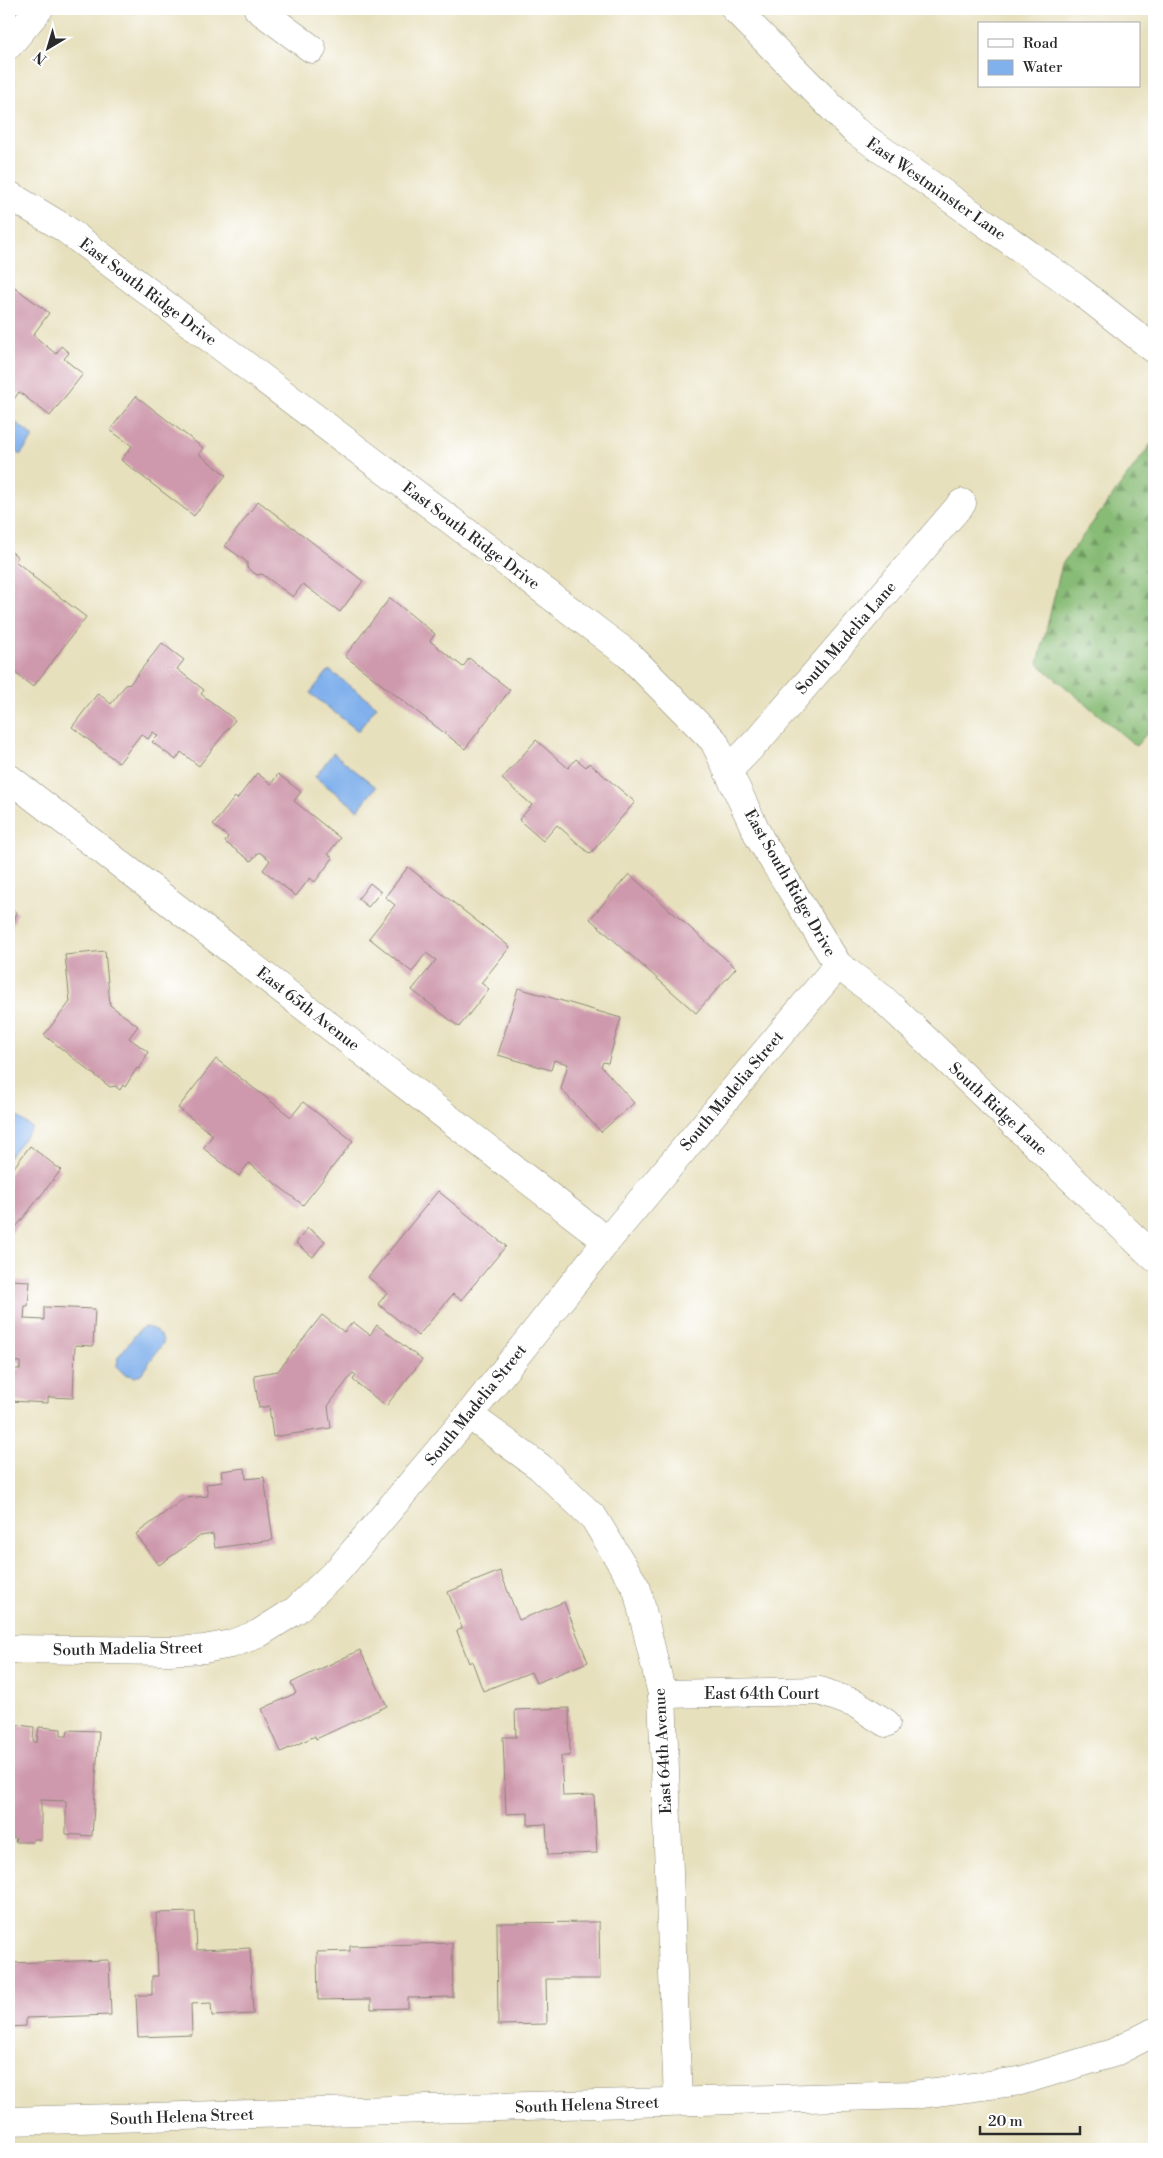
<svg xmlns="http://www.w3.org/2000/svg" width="1163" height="2158" viewBox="0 0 1163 2158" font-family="'Libre Bodoni',serif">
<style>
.forest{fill:url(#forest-firs);stroke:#5a7450}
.water{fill:#81b1ec;stroke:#566e8c}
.building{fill:#ce99ac}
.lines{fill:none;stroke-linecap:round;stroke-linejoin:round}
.minor-casing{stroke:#898674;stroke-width:29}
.minor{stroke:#fff;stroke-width:28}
.labels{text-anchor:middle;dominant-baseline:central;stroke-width:5;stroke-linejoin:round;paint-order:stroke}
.street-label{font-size:16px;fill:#2b2b2b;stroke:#fff}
</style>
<defs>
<pattern id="forest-firs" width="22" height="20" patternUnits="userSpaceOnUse" patternTransform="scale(1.25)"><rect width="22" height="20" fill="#88bc76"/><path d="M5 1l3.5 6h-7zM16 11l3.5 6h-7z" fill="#6f9961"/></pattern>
</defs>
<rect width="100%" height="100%" fill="#fff"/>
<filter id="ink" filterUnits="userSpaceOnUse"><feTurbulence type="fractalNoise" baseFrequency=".02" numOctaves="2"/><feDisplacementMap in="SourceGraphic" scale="10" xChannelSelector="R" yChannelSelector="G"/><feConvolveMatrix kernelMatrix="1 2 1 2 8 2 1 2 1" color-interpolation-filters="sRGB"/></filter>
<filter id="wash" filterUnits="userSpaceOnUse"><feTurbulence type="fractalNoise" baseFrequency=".0096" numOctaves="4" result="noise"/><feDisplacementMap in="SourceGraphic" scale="20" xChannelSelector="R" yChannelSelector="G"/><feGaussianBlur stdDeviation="1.12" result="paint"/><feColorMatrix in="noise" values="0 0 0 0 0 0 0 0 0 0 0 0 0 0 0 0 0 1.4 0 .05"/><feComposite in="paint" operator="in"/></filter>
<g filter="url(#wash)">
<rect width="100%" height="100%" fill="#e7e0bd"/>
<!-- forest -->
<path class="forest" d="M 1154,440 L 1154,725 L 1136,746 L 1038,664 L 1062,564 Z"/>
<!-- water -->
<g class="water">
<path d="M 9,417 L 34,437 L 20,455 L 9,446 Z"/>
<path d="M 329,670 L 377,706 L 358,731 L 310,693 Z"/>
<path d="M 333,753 L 376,787 L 358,810 L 315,777 Z"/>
<path d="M 14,1114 L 32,1128 L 9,1157 L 9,1120 Z"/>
<path d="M 145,1327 C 154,1328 163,1333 163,1343 L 141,1374 L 135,1377 L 124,1374 L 117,1367 L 118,1357 L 140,1329 Z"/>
</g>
<g id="blocks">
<!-- building -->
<g class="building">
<path d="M 9,283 L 49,313 L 33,335 L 56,354 L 61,346 L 69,353 L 64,359 L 83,374 L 50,416 L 19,392 L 9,406 Z"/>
<path d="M 136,396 L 203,448 L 199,454 L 226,475 L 194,516 L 121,460 L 132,446 L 110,430 Z"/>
<path d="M 258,501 L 363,581 L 340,612 L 303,584 L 293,597 L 262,574 L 257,575 L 247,568 L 247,562 L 225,546 Z"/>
<path d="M 9,550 L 18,557 L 15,561 L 33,575 L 32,576 L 86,617 L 33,687 L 9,668 Z"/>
<path d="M 390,598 L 435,634 L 430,641 L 463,667 L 469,658 L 510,690 L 465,749 L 345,656 Z"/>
<path d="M 162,643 L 184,660 L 177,669 L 204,690 L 201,694 L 235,720 L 199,766 L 181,752 L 176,760 L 152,742 L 158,736 L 153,732 L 148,739 L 141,734 L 119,763 L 72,727 L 98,693 L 111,704 L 127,683 L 129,685 Z"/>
<path d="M 536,740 L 568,768 L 576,759 L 586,767 L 589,763 L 635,802 L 590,854 L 557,825 L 543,841 L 519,820 L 532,805 L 502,779 Z"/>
<path d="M 257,773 L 271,784 L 278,774 L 301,792 L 294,801 L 340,838 L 328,854 L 333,858 L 315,882 L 310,878 L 296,896 L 263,870 L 270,860 L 259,852 L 251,861 L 225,842 L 228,837 L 213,825 L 235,797 L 237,799 Z"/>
<path d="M 408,867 L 510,947 L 481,983 L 489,989 L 459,1027 L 412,990 L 436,960 L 426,953 L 412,972 L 369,938 L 395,905 L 385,897 Z"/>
<path d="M 629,874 L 736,968 L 696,1013 L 590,919 Z"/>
<path d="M 370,883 L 381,892 L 368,907 L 358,899 Z"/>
<path d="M 9,910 L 17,912 L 9,935 Z"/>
<path d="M 105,951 L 110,1005 L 138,1026 L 129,1038 L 148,1052 L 144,1061 L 139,1069 L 137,1068 L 125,1087 L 123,1085 L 120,1090 L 115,1086 L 110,1087 L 44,1035 L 70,1002 L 65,955 Z"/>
<path d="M 518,988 L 621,1018 L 608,1063 L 603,1062 L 601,1066 L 634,1103 L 601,1132 L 561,1089 L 568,1064 L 554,1060 L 551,1070 L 498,1055 Z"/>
<path d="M 216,1059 L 291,1117 L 303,1102 L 353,1141 L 303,1205 L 249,1163 L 239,1176 L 203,1148 L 213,1135 L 178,1108 Z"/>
<path d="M 30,1146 L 61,1170 L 9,1236 L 9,1174 Z"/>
<path d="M 438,1191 L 506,1246 L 461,1300 L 453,1294 L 418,1336 L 378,1304 L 387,1293 L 368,1277 Z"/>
<path d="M 308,1228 L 325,1241 L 313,1257 L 296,1243 Z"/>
<path d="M 9,1280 L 30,1281 L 28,1306 L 25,1306 L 24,1319 L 44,1320 L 44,1307 L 95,1309 L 93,1346 L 75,1345 L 73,1398 L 48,1397 L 48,1403 L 10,1401 L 12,1369 L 20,1369 L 20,1362 L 9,1361 Z"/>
<path d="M 322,1315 L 344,1332 L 353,1322 L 370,1335 L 377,1325 L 422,1360 L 386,1406 L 353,1380 L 356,1375 L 353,1373 L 328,1406 L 331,1428 L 273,1437 L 269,1406 L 259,1408 L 254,1375 L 278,1371 Z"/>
<path d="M 245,1468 L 246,1479 L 264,1477 L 273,1540 L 215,1548 L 213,1534 L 200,1536 L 159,1565 L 136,1534 L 185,1498 L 208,1496 L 206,1484 L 223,1482 L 221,1471 Z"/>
<path d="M 500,1571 L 519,1620 L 564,1602 L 588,1662 L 536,1683 L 531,1672 L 483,1691 L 472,1661 L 469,1663 L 457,1631 L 462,1628 L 448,1592 Z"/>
<path d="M 360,1650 L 387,1706 L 316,1739 L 315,1736 L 281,1752 L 262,1709 L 296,1693 L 291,1683 Z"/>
<path d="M 569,1708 L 570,1756 L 561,1756 L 563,1796 L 594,1795 L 597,1853 L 548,1855 L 546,1824 L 528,1825 L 528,1813 L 506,1814 L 503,1737 L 516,1737 L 515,1710 Z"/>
<path d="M 12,1724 L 34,1727 L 33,1742 L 37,1742 L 39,1727 L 61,1729 L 61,1736 L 67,1736 L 68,1730 L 99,1731 L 92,1836 L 66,1834 L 66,1801 L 41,1800 L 41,1839 L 33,1839 L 33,1842 L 15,1842 L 16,1838 L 9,1838 L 9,1729 L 11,1729 Z"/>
<path d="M 195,1912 L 197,1950 L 250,1948 L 253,2014 L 212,2016 L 211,2003 L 191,2004 L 192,2035 L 138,2037 L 136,1995 L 152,1995 L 152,1976 L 158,1976 L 156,1913 Z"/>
<path d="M 599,1922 L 600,1979 L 546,1979 L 547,2024 L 498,2025 L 497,1923 Z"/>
<path d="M 452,1943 L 453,1997 L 408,1998 L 408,2008 L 371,2009 L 371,1999 L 318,2000 L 317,1952 L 350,1951 L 350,1946 Z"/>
<path d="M 109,1960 L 111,2015 L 26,2018 L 26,2026 L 9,2027 L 9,1963 Z"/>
</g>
</g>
</g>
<g filter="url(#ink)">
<use href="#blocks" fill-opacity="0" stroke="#898674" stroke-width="1"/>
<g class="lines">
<defs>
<g id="minor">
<path d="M 258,9 L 312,49"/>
<path d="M 735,9 L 854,130 L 1075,287 L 1154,349"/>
<path d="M 9,45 L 39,9"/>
<path d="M 9,195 L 64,228 L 629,655 L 714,741 L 760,839 L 838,965 L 882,998 L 1154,1257"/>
<path d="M 728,771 L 759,739 L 962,503"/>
<path d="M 9,778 L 607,1241"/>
<path d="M 469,1415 L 540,1467 L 594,1518 L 637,1589 L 662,1694 L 678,2101"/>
<path d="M 9,1649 L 169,1651 L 204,1649 L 231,1644 L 258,1634 L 296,1610 L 339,1569 L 469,1415 L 607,1241 L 838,965"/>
<path d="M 662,1694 L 820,1691 L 856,1704 L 886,1723"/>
<path d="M 9,2121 L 913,2095 L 1020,2081 L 1113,2053 L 1154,2032"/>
</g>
</defs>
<!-- minor casing -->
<use href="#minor" class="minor-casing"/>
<!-- minor -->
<use href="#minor" class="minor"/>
</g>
</g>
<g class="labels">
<!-- street labels -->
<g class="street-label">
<text transform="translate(936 189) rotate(35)">East Westminster Lane</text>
<text transform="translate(148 292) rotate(37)">East South Ridge Drive</text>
<text transform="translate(471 536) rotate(37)">East South Ridge Drive</text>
<text transform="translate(846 638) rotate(-49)">South Madelia Lane</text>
<text transform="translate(790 883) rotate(60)">East South Ridge Drive</text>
<text transform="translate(308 1009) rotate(38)">East 65th Avenue</text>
<text transform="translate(732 1091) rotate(-50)">South Madelia Street</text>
<text transform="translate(998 1109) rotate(43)">South Ridge Lane</text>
<text transform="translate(476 1405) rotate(-51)">South Madelia Street</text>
<text transform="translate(128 1649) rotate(-1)">South Madelia Street</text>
<text x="762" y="1694">East 64th Court</text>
<text transform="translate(663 1751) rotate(-93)">East 64th Avenue</text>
<text transform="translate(587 2105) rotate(-2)">South Helena Street</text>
<text transform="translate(182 2117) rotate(-2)">South Helena Street</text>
</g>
</g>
<!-- margin -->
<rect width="1163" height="2158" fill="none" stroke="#fff" stroke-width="30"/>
<!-- legend -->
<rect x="978" y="22" width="162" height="65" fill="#ffffff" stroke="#aaaaaa"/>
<rect x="988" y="39" width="25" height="8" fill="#ffffff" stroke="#aaaaaa"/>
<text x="1023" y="48" font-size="15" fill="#2b2b2b">Road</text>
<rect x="988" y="60" width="25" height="15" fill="#81b1ec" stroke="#aaaaaa"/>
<text x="1023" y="72" font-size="15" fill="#2b2b2b">Water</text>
<!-- north arrow -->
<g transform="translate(48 48) rotate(218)" stroke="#ffffff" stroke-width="4" paint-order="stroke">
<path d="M0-4L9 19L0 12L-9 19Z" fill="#2b2b2b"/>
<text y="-8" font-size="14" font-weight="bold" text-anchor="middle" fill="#2b2b2b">N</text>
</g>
<!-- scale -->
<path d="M980 2126v8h100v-8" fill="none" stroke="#2b2b2b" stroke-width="2.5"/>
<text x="988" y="2126" font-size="15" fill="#2b2b2b" stroke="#ffffff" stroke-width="4" paint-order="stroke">20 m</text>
</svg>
